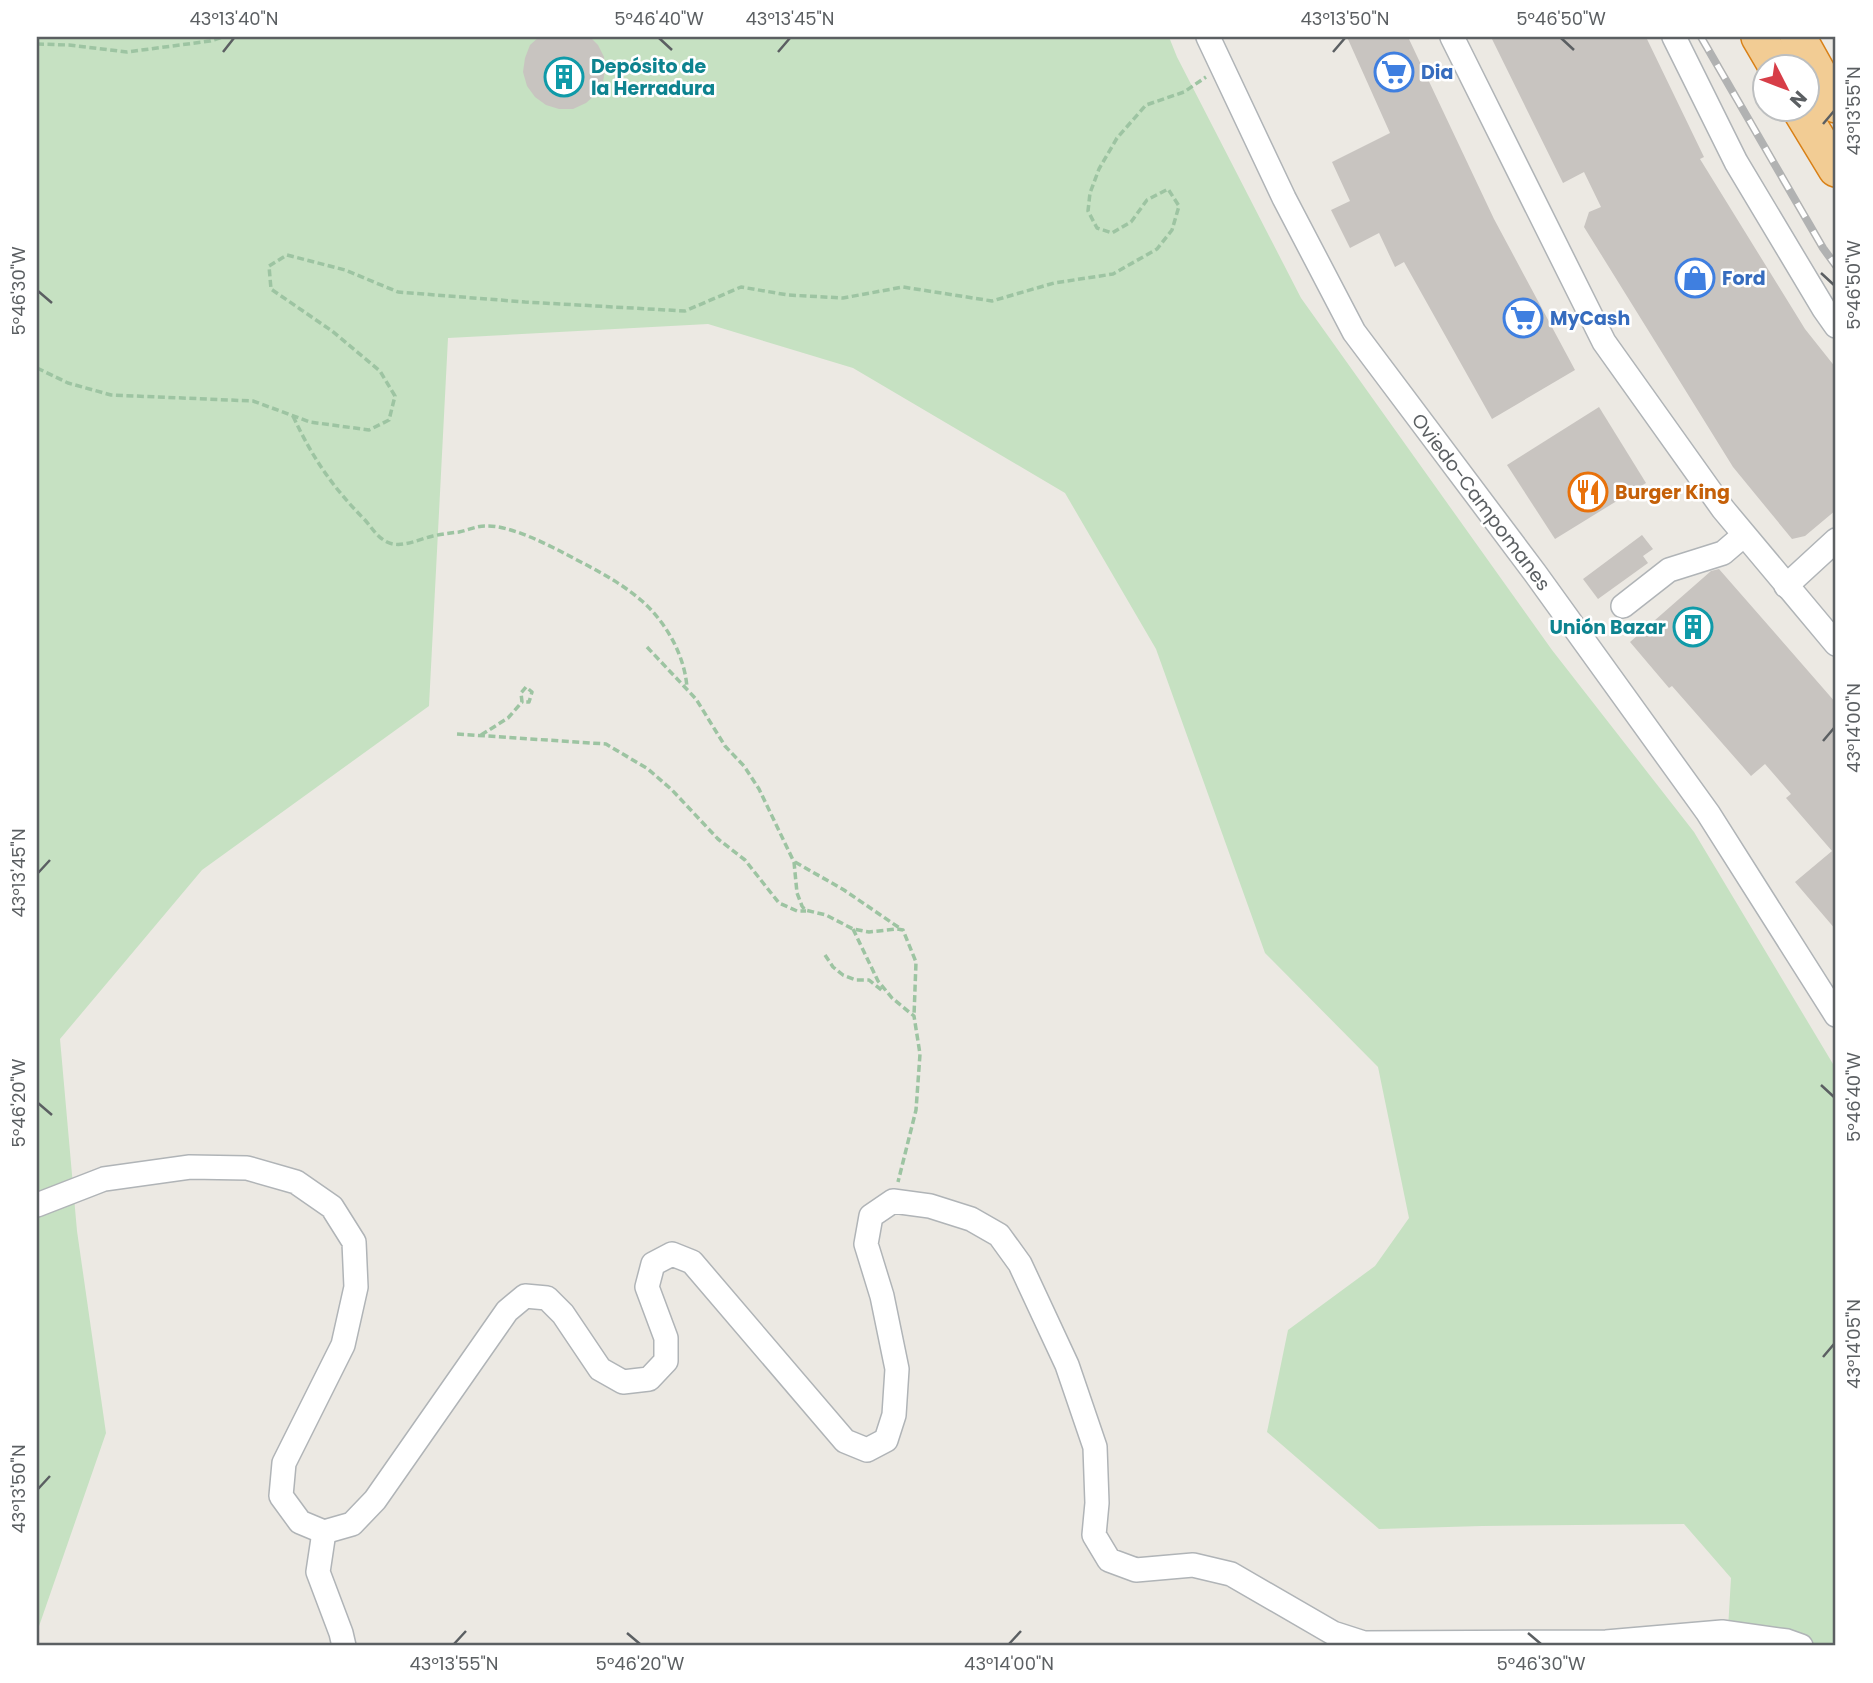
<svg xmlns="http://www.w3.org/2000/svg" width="1873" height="1683" viewBox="0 0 1873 1683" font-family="Poppins,sans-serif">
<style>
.green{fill:#c6e1c2}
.building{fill:#c8c4c0}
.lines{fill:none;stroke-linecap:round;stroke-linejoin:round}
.minor-casing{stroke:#b0b4b7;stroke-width:26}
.highway-casing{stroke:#d88017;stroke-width:38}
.path{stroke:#9dc4a2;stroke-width:3.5;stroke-dasharray:7 3.5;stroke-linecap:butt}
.minor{stroke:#fff;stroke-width:23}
.highway{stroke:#f2cc94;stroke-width:35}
.rail-casing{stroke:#b1b2b2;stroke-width:8}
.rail{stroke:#fff;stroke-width:5;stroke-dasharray:16;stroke-linecap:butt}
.ticks{fill:none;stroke:#5b5f62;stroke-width:2.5}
.labels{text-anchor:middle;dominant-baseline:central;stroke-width:5;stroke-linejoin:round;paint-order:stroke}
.culture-label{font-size:19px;font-weight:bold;fill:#0d838f;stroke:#fff;text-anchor:start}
.shop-label{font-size:19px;font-weight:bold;fill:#366cbe;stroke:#fff;text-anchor:start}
.food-label{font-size:19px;font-weight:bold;fill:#c56008;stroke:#fff;text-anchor:start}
.street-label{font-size:19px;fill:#5b5f62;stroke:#fff}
.neatline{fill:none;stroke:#5b5f62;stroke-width:2.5}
.ticks-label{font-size:18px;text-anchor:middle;fill:#5b5f62}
</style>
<rect width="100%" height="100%" fill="#ece9e3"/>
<!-- green -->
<path class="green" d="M 37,37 L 1169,37 L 1177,57 L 1301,298 L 1552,650 L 1694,832 L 1836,1069 L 1836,1646 L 1727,1646 L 1731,1578 L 1684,1524 L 1482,1526 L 1379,1529 L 1267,1432 L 1288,1330 L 1375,1266 L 1409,1218 L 1378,1067 L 1265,953 L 1156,649 L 1065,493 L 853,368 L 708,324 L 448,338 L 429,706 L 202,870 L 60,1039 L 77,1231 L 106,1433 L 37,1632 Z"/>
<!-- building -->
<g class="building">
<path d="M 539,37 L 590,37 L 598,45 L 604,57 L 605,70 L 603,82 L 596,94 L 586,103 L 573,109 L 559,109 L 546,105 L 535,97 L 527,86 L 523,72 L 525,58 L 530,45 Z"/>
<path d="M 1347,37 L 1408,37 L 1494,219 L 1575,370 L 1492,419 L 1404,262 L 1395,267 L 1379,233 L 1350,248 L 1331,210 L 1350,201 L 1332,162 L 1390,133 Z"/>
<path d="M 1491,37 L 1646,37 L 1704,157 L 1700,159 L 1805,329 L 1836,368 L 1836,510 L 1805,536 L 1792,539 L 1733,467 L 1584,227 L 1589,212 L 1601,207 L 1584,172 L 1563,183 Z"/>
<path d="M 1599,407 L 1646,483 L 1555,539 L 1507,465 Z"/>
<path d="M 1642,535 L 1653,549 L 1643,556 L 1648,563 L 1598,599 L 1583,579 Z"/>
<path d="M 1719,569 L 1836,703 L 1836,930 L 1795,882 L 1832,851 L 1786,798 L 1791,794 L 1765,764 L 1751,776 L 1672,686 L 1669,688 L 1630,642 L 1711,571 Z"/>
</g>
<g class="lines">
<defs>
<g id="minor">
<path d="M 1208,37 L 1284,198 L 1354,332 L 1535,573 L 1708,813 L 1836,1015"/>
<path d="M 1452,37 L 1604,342 L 1723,509 L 1836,644"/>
<path d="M 1674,37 L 1736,162 L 1824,309 L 1836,326"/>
<path d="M 1786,586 L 1836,540"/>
<path d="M 1623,606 L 1669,570 L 1723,553 L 1744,535"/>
<path d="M 37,1205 L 104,1179 L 190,1167 L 247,1168 L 296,1182 L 332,1207 L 354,1242 L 356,1287 L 343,1345 L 284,1463 L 281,1496 L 300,1522 L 324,1532 L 352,1524 L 375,1500 L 507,1311 L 525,1296 L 547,1298 L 563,1314 L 600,1369 L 623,1382 L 649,1379 L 666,1361 L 666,1338 L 647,1287 L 653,1264 L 672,1254 L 692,1262 L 845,1441 L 867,1450 L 886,1440 L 894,1415 L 897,1369 L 882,1296 L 866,1244 L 871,1216 L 893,1201 L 930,1206 L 971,1219 L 999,1235 L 1020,1264 L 1067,1365 L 1095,1447 L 1097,1503 L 1094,1535 L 1109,1560 L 1136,1570 L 1193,1565 L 1231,1574 L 1333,1633 L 1364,1643 L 1606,1642 L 1722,1632 L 1787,1641 L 1801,1646"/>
<path d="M 324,1532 L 318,1572 L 341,1633 L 344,1646"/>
</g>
<g id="highway">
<path d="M 1759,37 L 1776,66"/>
<path d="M 1798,37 L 1836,105"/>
<path d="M 1799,108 L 1836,169"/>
</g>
</defs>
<!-- minor casing -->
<use href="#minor" class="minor-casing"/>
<!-- highway casing -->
<use href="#highway" class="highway-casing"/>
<!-- path -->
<g class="path">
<path d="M 37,44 L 69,45 L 127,52 L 210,41 L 223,37"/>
<path d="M 37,368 L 68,383 L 111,395 L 253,401 L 310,422 L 369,430 L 389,420 L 395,396 L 380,371 L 332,331 L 271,289 L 269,266 L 287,255 L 345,270 L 398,292 L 525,302 L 685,311 L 741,287 L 788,295 L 843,298 L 903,287 L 992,301 L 1054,283 L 1113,274 L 1157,249 L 1172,230 L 1179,206 L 1168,189 L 1147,200 L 1131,222 L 1112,233 L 1097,228 L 1088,211 L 1090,193 L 1099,169 L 1117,138 L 1146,105 L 1184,92 L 1206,77"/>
<path d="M 293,416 C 312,457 333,488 365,520 C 372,528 377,537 387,542 C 401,549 419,539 433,536 C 442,534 450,533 459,532 C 468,530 477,526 485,526 C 508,525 540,541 560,551 C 588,566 618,580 642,601 C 666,622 685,656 687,688"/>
<path d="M 647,647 L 696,699 L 725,746 L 744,766 L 759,789 L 794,862 L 797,893 L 802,906 L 805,910 L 826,915 L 853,929 L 869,932 L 897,929 L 903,930 L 916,962 L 914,1016"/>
<path d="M 457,734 L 606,744 L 648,769 L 672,790 L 718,839 L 745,860 L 779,903 L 797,911 L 806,911"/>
<path d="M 481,735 L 508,718 L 522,702 L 521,693 L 526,687 L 532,692 L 529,702 L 522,702"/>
<path d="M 795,862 L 844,890 L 901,929"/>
<path d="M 853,929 L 878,981 L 892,998 L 914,1016 L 920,1054 L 916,1110 L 898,1182"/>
<path d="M 825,955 L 833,967 L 843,975 L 856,980 L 869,980 L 884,992"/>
</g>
<!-- minor -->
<use href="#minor" class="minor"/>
<!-- highway -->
<use href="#highway" class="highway"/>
<defs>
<path id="rail" d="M 1701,37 L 1823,248 L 1836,266"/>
</defs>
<!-- rail casing -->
<use href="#rail" class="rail-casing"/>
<!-- rail -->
<use href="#rail" class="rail"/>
</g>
<!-- ticks -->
<path class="ticks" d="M 659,38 L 672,50M 1561,38 L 1574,50M 223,52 L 234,38M 778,52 L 790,38M 1333,52 L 1345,38M 1823,124 L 1834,111M 1821,273 L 1834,285M 38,291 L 52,303M 1823,741 L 1834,728M 38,873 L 50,860M 1821,1085 L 1834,1097M 38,1103 L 52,1115M 1823,1357 L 1834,1344M 38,1489 L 50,1476M 627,1633 L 640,1644M 1528,1633 L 1541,1644M 454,1644 L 466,1631M 1009,1644 L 1021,1631"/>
<!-- icons -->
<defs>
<symbol id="supermarket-ring" viewBox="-11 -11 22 22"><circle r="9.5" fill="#fff" stroke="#3f7fe0" stroke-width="1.5"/><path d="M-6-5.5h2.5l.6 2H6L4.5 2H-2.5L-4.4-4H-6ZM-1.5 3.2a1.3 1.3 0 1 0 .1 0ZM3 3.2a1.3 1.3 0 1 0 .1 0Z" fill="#3f7fe0"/></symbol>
<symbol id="building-ring" viewBox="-11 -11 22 22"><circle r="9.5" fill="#fff" stroke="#0f9aa8" stroke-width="1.5"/><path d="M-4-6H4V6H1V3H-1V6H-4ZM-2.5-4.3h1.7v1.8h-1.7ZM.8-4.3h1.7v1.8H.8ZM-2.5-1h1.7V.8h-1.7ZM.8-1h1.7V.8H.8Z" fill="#0f9aa8"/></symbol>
<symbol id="shop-ring" viewBox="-11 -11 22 22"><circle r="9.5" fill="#fff" stroke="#3f7fe0" stroke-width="1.5"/><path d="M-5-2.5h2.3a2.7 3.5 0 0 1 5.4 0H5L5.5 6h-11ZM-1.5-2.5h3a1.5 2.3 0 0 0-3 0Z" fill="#3f7fe0"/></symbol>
<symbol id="restaurant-ring" viewBox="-11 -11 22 22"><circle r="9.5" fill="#fff" stroke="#e8710a" stroke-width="1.5"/><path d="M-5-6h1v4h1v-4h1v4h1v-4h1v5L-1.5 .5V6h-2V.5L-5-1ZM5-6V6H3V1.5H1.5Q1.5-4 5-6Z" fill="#e8710a"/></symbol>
</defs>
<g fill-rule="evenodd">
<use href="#supermarket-ring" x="1372" y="50" width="44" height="44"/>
<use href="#building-ring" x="542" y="55" width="44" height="44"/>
<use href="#shop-ring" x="1673" y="256" width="44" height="44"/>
<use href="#supermarket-ring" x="1501" y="296" width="44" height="44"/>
<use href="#restaurant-ring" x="1566" y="470" width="44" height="44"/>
<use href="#building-ring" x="1671" y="605" width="44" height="44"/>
</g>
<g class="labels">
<!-- culture labels -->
<g class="culture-label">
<text x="591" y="66">Depósito de<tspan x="591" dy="22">la Herradura</tspan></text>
<text x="1666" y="627" text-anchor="end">Unión Bazar</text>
</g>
<!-- shop labels -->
<g class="shop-label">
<text x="1421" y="72">Dia</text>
<text x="1722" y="278">Ford</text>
<text x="1550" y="318">MyCash</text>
</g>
<!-- food labels -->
<g class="food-label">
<text x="1615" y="492">Burger King</text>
</g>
<!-- street labels -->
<g class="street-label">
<text transform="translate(1481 502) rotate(53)">Oviedo-Campomanes</text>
</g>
</g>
<!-- border -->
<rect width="1873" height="1683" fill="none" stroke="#ffffff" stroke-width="77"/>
<!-- north arrow -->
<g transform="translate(1786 88) rotate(132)"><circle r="33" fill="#ffffff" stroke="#bdbfc0" stroke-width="2"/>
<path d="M0-5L12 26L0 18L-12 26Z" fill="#d73e48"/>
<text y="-10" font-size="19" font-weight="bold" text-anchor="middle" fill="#5b5f62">N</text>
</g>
<rect x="38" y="38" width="1796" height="1606" class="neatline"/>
<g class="ticks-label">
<text x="234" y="25">43°13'40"N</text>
<text x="659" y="25">5°46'40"W</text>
<text x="790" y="25">43°13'45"N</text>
<text x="1345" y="25">43°13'50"N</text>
<text x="1561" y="25">5°46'50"W</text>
<text transform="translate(1854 111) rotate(-90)" y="6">43°13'55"N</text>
<text transform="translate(1854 285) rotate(-90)" y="6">5°46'50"W</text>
<text transform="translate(19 291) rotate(-90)" y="6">5°46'30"W</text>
<text transform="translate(1854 728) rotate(-90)" y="6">43°14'00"N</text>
<text transform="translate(19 873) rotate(-90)" y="6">43°13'45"N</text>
<text transform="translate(1854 1097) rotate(-90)" y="6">5°46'40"W</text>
<text transform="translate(19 1103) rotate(-90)" y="6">5°46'20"W</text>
<text transform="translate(1854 1344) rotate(-90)" y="6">43°14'05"N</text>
<text transform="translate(19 1489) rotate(-90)" y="6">43°13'50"N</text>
<text x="454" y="1670">43°13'55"N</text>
<text x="640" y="1670">5°46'20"W</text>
<text x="1009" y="1670">43°14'00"N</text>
<text x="1541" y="1670">5°46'30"W</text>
</g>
</svg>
